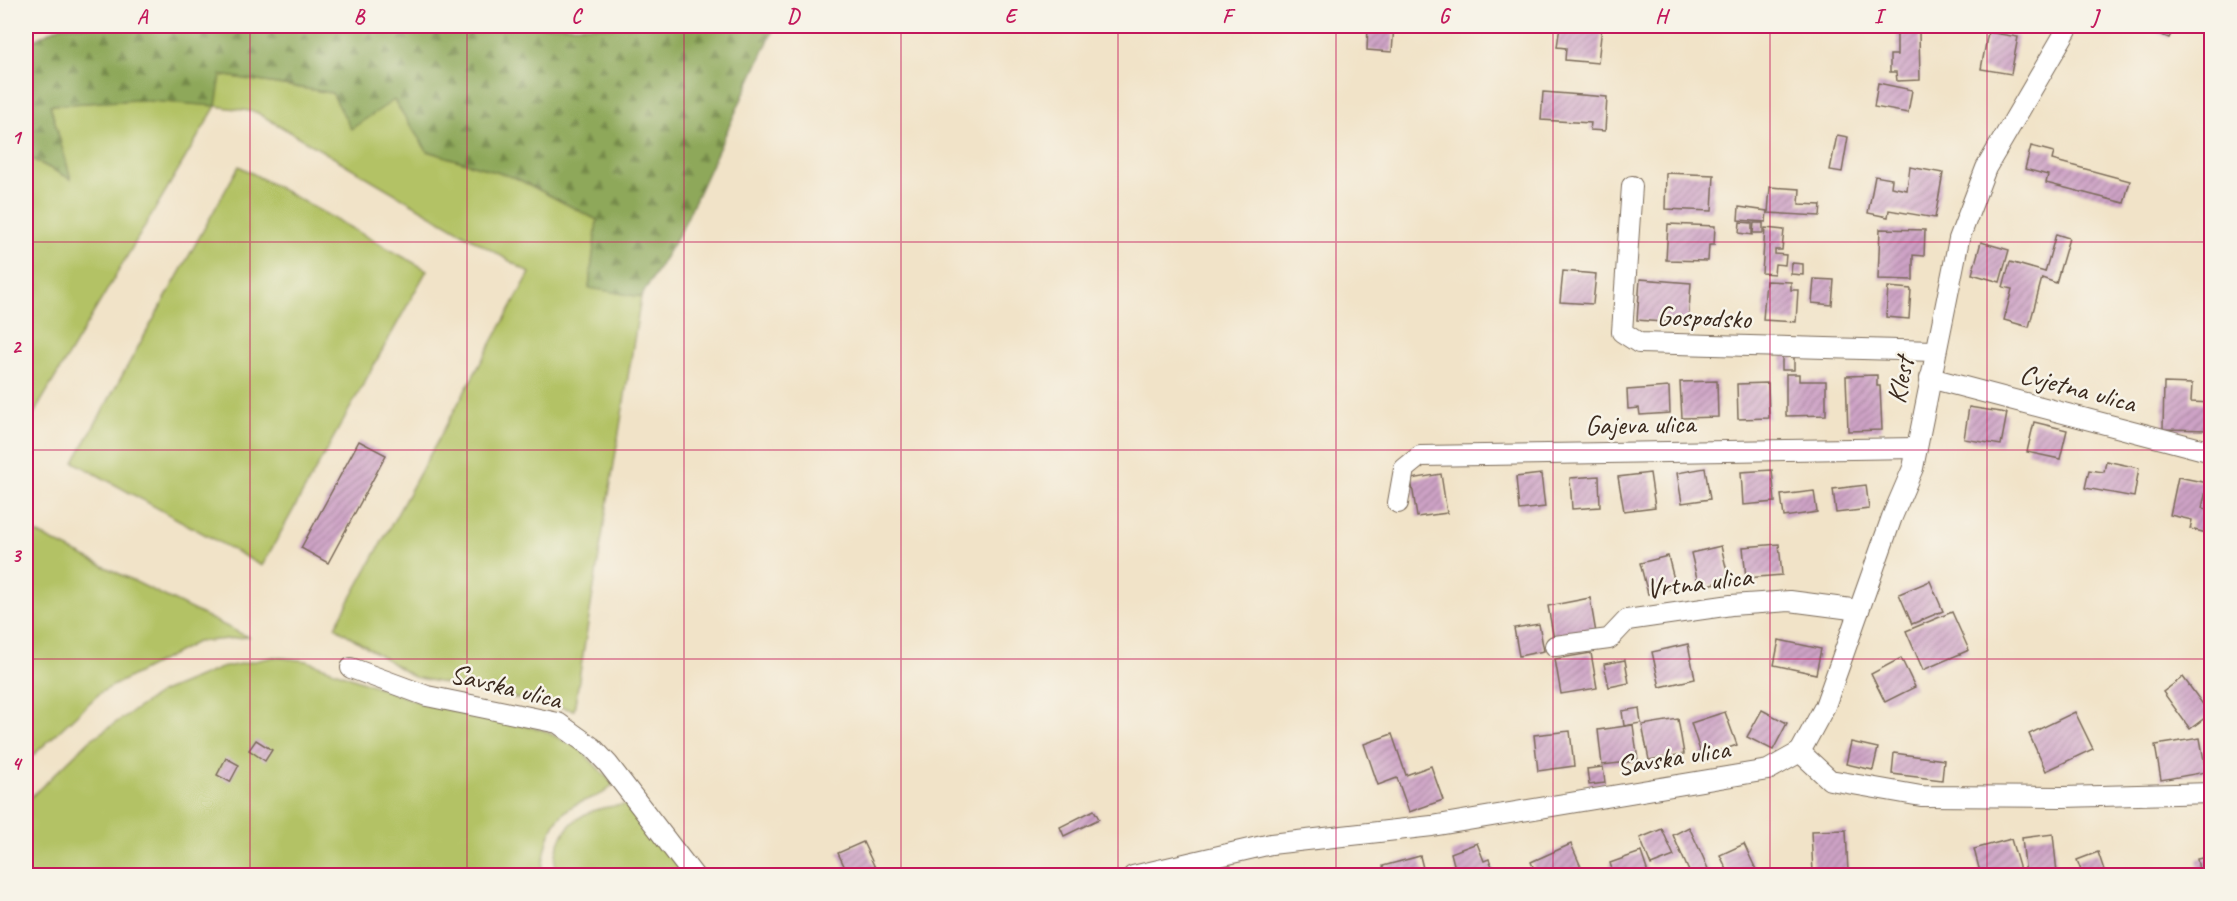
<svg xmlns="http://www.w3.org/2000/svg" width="2237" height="901" viewBox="0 0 2237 901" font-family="Caveat,sans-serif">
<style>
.green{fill:#b3c265;stroke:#777642;stroke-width:1.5}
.forest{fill:url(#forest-firs);stroke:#64693c;stroke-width:1.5}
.building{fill:url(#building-hatch)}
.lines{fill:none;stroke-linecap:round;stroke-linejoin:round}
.minor-casing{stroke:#7b6b5a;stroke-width:22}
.minor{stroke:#fff;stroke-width:20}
.grid{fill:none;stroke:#c2185b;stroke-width:1.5;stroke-opacity:0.55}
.labels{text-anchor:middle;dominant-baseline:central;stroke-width:5;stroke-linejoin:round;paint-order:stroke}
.street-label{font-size:28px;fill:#3b2a1e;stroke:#f7f3e8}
.neatline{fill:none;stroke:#c2185b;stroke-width:2}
.grid-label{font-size:20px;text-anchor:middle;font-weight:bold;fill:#c2185b}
</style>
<defs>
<pattern id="forest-firs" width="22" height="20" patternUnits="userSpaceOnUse" patternTransform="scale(1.5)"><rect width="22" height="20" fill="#8ea85a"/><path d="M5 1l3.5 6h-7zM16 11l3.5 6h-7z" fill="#75894a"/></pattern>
<pattern id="building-hatch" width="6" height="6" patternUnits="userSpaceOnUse" patternTransform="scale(1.5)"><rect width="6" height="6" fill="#cea3c6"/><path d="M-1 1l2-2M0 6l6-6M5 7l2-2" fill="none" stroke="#a885a0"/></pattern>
</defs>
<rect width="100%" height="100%" fill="#f7f3e8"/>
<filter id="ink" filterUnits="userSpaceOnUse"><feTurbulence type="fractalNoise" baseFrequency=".0167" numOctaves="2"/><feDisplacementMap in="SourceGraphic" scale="12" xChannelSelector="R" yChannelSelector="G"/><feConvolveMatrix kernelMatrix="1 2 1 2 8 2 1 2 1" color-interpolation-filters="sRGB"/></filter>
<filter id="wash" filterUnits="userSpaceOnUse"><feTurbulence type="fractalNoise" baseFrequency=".008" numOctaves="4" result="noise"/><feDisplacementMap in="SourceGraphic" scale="24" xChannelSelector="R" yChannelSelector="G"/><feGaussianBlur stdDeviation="1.35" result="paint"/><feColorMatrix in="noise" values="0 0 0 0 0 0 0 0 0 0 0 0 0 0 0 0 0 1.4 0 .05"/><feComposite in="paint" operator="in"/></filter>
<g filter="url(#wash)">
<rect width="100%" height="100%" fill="#f1e3c8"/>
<!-- green -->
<g class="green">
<path d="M 221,75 L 332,93 L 394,99 L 427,151 L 516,178 L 598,220 L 589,287 L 641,297 L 574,710 L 414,677 L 335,627 L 530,273 L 256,112 L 216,106 L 26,427 L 26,156 L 71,179 L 50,105 L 136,100 L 209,105 Z"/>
<path d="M 239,166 L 427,270 L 262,566 L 74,462 Z"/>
<path d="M 26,528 L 248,637 L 197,642 L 101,692 L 26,762 Z"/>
<path d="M 274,657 L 307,661 L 424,704 L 543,730 L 580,749 L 613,784 C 604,796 595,796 581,802 C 549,815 546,844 541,875 L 26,876 L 26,802 L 90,740 L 160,693 L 221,668 Z"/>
<path d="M 626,805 L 662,844 L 686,876 L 555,876 C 552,827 581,807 626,805 Z"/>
</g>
<!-- forest -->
<path class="forest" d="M 61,26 L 775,26 L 682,229 L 641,297 L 589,288 L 597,220 L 516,178 L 427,151 L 394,100 L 351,129 L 332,93 L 221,75 L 216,106 L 136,100 L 50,105 L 71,179 L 26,156 L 26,44 Z"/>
<g id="blocks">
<!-- building -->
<g class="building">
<path d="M 1368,26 L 1394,26 L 1392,52 L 1367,50 Z"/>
<path d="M 1560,26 L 1602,26 L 1598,63 L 1565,60 L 1566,48 L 1557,47 Z"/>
<path d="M 2140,26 L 2175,26 L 2169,38 Z"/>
<path d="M 1919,32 L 1920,80 L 1897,81 L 1896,72 L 1890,72 L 1890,55 L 1897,55 L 1897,33 Z"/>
<path d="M 1988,32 L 2018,37 L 2011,74 L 1981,69 Z"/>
<path d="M 1878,83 L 1912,90 L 1908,113 L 1874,107 Z"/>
<path d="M 1543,92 L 1607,97 L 1605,131 L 1590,130 L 1591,123 L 1541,120 Z"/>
<path d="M 1837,135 L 1848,137 L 1842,172 L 1830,170 Z"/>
<path d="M 2031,146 L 2054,152 L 2052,160 L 2130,181 L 2124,203 L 2046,183 L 2048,175 L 2025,169 Z"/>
<path d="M 1910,167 L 1943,173 L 1935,218 L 1889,210 L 1888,217 L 1868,213 L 1875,176 L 1892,179 L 1891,187 L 1907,190 Z"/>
<path d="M 1666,173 L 1714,175 L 1712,211 L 1665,209 Z"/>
<path d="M 1770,187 L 1800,189 L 1799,204 L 1821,205 L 1820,216 L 1768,213 Z"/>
<path d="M 1739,207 L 1767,211 L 1766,222 L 1738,220 Z"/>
<path d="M 1740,222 L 1752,223 L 1752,235 L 1739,233 Z"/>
<path d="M 1754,223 L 1763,223 L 1763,233 L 1753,233 Z"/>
<path d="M 1668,224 L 1715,226 L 1714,245 L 1709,245 L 1708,261 L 1666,260 Z"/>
<path d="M 1765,228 L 1784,230 L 1782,250 L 1775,250 L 1775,254 L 1786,255 L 1785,265 L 1775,264 L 1774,274 L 1762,273 Z"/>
<path d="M 1880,229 L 1925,230 L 1924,256 L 1913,255 L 1913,280 L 1878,279 Z"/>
<path d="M 2056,234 L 2069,238 L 2056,283 L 2042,278 L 2029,327 L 2004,320 L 2012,289 L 2003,287 L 2010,262 L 2045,272 Z"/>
<path d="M 1981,242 L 2009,250 L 2000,282 L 1972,274 Z"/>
<path d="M 1792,263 L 1803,264 L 1803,275 L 1791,274 Z"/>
<path d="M 1563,271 L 1596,274 L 1593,304 L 1560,302 Z"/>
<path d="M 1640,279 L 1691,283 L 1688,324 L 1637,320 Z"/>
<path d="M 1814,279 L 1834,280 L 1832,305 L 1812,303 Z"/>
<path d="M 1766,281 L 1791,282 L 1791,290 L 1798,290 L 1796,322 L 1763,320 Z"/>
<path d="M 1888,287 L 1911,289 L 1909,319 L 1886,317 Z"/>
<rect x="1782" y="355" width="12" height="15"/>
<path d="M 1786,374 L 1799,374 L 1799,381 L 1826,381 L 1826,415 L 1786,416 Z"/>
<path d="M 1877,375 L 1877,386 L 1880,386 L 1882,430 L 1848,431 L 1846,376 Z"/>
<path d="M 1717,381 L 1718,417 L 1682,418 L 1680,382 Z"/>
<path d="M 1768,383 L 1769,418 L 1738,419 L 1737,384 Z"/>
<path d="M 2164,383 L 2192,384 L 2191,402 L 2212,403 L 2211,430 L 2163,429 Z"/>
<path d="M 1669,387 L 1670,413 L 1640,415 L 1639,408 L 1628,409 L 1627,390 Z"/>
<path d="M 1969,407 L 2007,413 L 2001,445 L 1964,439 Z"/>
<path d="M 2034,422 L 2067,430 L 2060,459 L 2027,452 Z"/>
<path d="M 359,441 L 386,455 L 328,563 L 301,548 Z"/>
<path d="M 2106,461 L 2139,468 L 2134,497 L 2085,488 L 2089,470 L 2104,472 Z"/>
<path d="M 1705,468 L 1710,499 L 1682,503 L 1677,473 Z"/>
<path d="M 1772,470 L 1775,502 L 1743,505 L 1741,472 Z"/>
<path d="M 1650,473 L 1655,507 L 1624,511 L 1618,477 Z"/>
<path d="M 1441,474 L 1447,513 L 1417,517 L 1411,479 Z"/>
<path d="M 1541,474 L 1545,507 L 1519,510 L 1516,477 Z"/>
<path d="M 1599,476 L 1600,507 L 1572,509 L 1570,478 Z"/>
<path d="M 2178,477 L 2208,483 L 2202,508 L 2211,510 L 2207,533 L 2190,529 L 2192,520 L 2170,515 Z"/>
<path d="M 1866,485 L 1869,509 L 1836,513 L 1833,489 Z"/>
<path d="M 1814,491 L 1817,512 L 1784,517 L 1781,495 Z"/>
<path d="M 1779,544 L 1782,575 L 1746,578 L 1743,547 Z"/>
<path d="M 1721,546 L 1729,580 L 1699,587 L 1691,553 Z"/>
<path d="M 1668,556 L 1676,587 L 1648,594 L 1640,563 Z"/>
<path d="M 1930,581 L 1943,611 L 1912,624 L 1899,594 Z"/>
<path d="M 1590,598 L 1596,633 L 1554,640 L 1548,606 Z"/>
<path d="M 1952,612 L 1969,650 L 1923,670 L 1906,631 Z"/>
<path d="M 1539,624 L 1544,651 L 1519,656 L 1514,628 Z"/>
<path d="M 1779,640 L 1821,649 L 1816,674 L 1774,665 Z"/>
<path d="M 1688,644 L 1695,679 L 1660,687 L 1652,652 Z"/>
<path d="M 1591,653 L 1597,688 L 1561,694 L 1555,659 Z"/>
<path d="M 1901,658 L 1915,687 L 1885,702 L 1871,674 Z"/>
<path d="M 1625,660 L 1629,683 L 1609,687 L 1604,664 Z"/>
<path d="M 2183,677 L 2210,714 L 2190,729 L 2163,692 Z"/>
<path d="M 1639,708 L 1641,723 L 1624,726 L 1622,711 Z"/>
<path d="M 1762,710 L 1787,723 L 1773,750 L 1747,737 Z"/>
<path d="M 1725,712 L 1737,745 L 1702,757 L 1691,723 Z"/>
<path d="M 2075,712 L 2093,749 L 2046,771 L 2029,734 Z"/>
<path d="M 1678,719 L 1684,754 L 1649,760 L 1642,725 Z"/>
<path d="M 1633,725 L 1638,761 L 1602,765 L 1598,730 Z"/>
<path d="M 1570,731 L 1574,766 L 1538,771 L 1534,735 Z"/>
<path d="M 1392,734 L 1406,775 L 1431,766 L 1443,800 L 1409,812 L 1397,778 L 1378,785 L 1364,744 Z"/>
<path d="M 2200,738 L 2206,772 L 2161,780 L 2155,745 Z"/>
<path d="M 256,740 L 272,750 L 265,761 L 249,750 Z"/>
<path d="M 1851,742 L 1878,748 L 1873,770 L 1846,764 Z"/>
<path d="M 1894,753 L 1944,760 L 1942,780 L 1892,774 Z"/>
<path d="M 226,758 L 239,765 L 230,782 L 217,775 Z"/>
<path d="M 1603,767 L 1605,783 L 1589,785 L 1587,769 Z"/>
<path d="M 1094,810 L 1099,819 L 1064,836 L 1060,827 Z"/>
<path d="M 1689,827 L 1703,857 L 1711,876 L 1691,876 L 1673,835 Z"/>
<path d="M 1662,829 L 1674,856 L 1651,865 L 1640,838 Z"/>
<path d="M 1846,830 L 1848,872 L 1813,873 L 1811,831 Z"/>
<path d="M 2053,834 L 2057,873 L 2026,876 L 2022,838 Z"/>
<path d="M 2011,839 L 2020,870 L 2002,876 L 1981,876 L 1974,849 Z"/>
<path d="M 863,842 L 878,874 L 849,876 L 838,853 Z"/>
<path d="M 1477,843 L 1484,861 L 1489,859 L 1496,876 L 1457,876 L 1451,853 Z"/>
<path d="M 1571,844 L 1585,876 L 1537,876 L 1531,862 Z"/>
<path d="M 1744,844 L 1759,876 L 1730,876 L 1720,855 Z"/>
<path d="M 1641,852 L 1649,876 L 1614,876 L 1610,863 Z"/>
<path d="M 2098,852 L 2106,876 L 2083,876 L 2077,860 Z"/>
<path d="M 1420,856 L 1425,876 L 1385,876 L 1383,866 Z"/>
<path d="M 2212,856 L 2212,876 L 2200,876 L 2197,859 Z"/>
</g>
</g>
</g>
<g filter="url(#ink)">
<use href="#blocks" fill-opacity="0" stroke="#7b6b5a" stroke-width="1.5"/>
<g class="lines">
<defs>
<g id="minor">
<path d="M 1632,186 L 1622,332 L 1639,343 L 1935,351"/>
<path d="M 1930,378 L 2212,452"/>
<path d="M 1398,503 L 1404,469 L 1420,456 L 1917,448"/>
<path d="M 1555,646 L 1609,639 L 1627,620 L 1731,605 L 1790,601 L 1859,610"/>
<path d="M 351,668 L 427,696 L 558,723 L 593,748 L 608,764 L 694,876"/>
<path d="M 1800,752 L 1825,706 L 1892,517 L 1913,468 L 1959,239 L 1986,168 L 2069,26"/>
<path d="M 1800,752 L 1830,780 L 1921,796 L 2063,797 L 2212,793"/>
<path d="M 1133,876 L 1271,844 L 1432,826 L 1768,770 L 1800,752"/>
</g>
</defs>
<!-- minor casing -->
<use href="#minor" class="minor-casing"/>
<!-- minor -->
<use href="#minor" class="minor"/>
</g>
</g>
<!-- grid -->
<path class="grid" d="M 250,26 L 250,876M 467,26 L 467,876M 684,26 L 684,876M 901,26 L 901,876M 1118,26 L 1118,876M 1336,26 L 1336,876M 1553,26 L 1553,876M 1770,26 L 1770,876M 1987,26 L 1987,876M 26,242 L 2212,242M 26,450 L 2212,450M 26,659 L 2212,659"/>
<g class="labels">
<!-- street labels -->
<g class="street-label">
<text transform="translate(1704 317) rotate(2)">Gospodsko</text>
<text transform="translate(1900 380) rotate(-79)">Klest</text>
<text transform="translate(2078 388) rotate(15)">Cvjetna ulica</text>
<text transform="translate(1640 424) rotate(-1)">Gajeva ulica</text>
<text transform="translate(1699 582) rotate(-7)">Vrtna ulica</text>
<text transform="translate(506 686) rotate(14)">Savska ulica</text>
<text transform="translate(1673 757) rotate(-9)">Savska ulica</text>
</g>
</g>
<!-- margin -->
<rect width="2237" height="901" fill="none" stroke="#f7f3e8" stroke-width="66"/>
<rect x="33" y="33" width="2171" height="835" class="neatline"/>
<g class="grid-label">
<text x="142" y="23">A</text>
<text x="359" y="23">B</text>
<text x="576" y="23">C</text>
<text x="793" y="23">D</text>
<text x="1010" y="23">E</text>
<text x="1227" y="23">F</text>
<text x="1444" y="23">G</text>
<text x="1661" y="23">H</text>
<text x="1878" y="23">I</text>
<text x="2095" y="23">J</text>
<text x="16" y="144">1</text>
<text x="16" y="353">2</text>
<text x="16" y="562">3</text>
<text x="16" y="770">4</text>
</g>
</svg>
